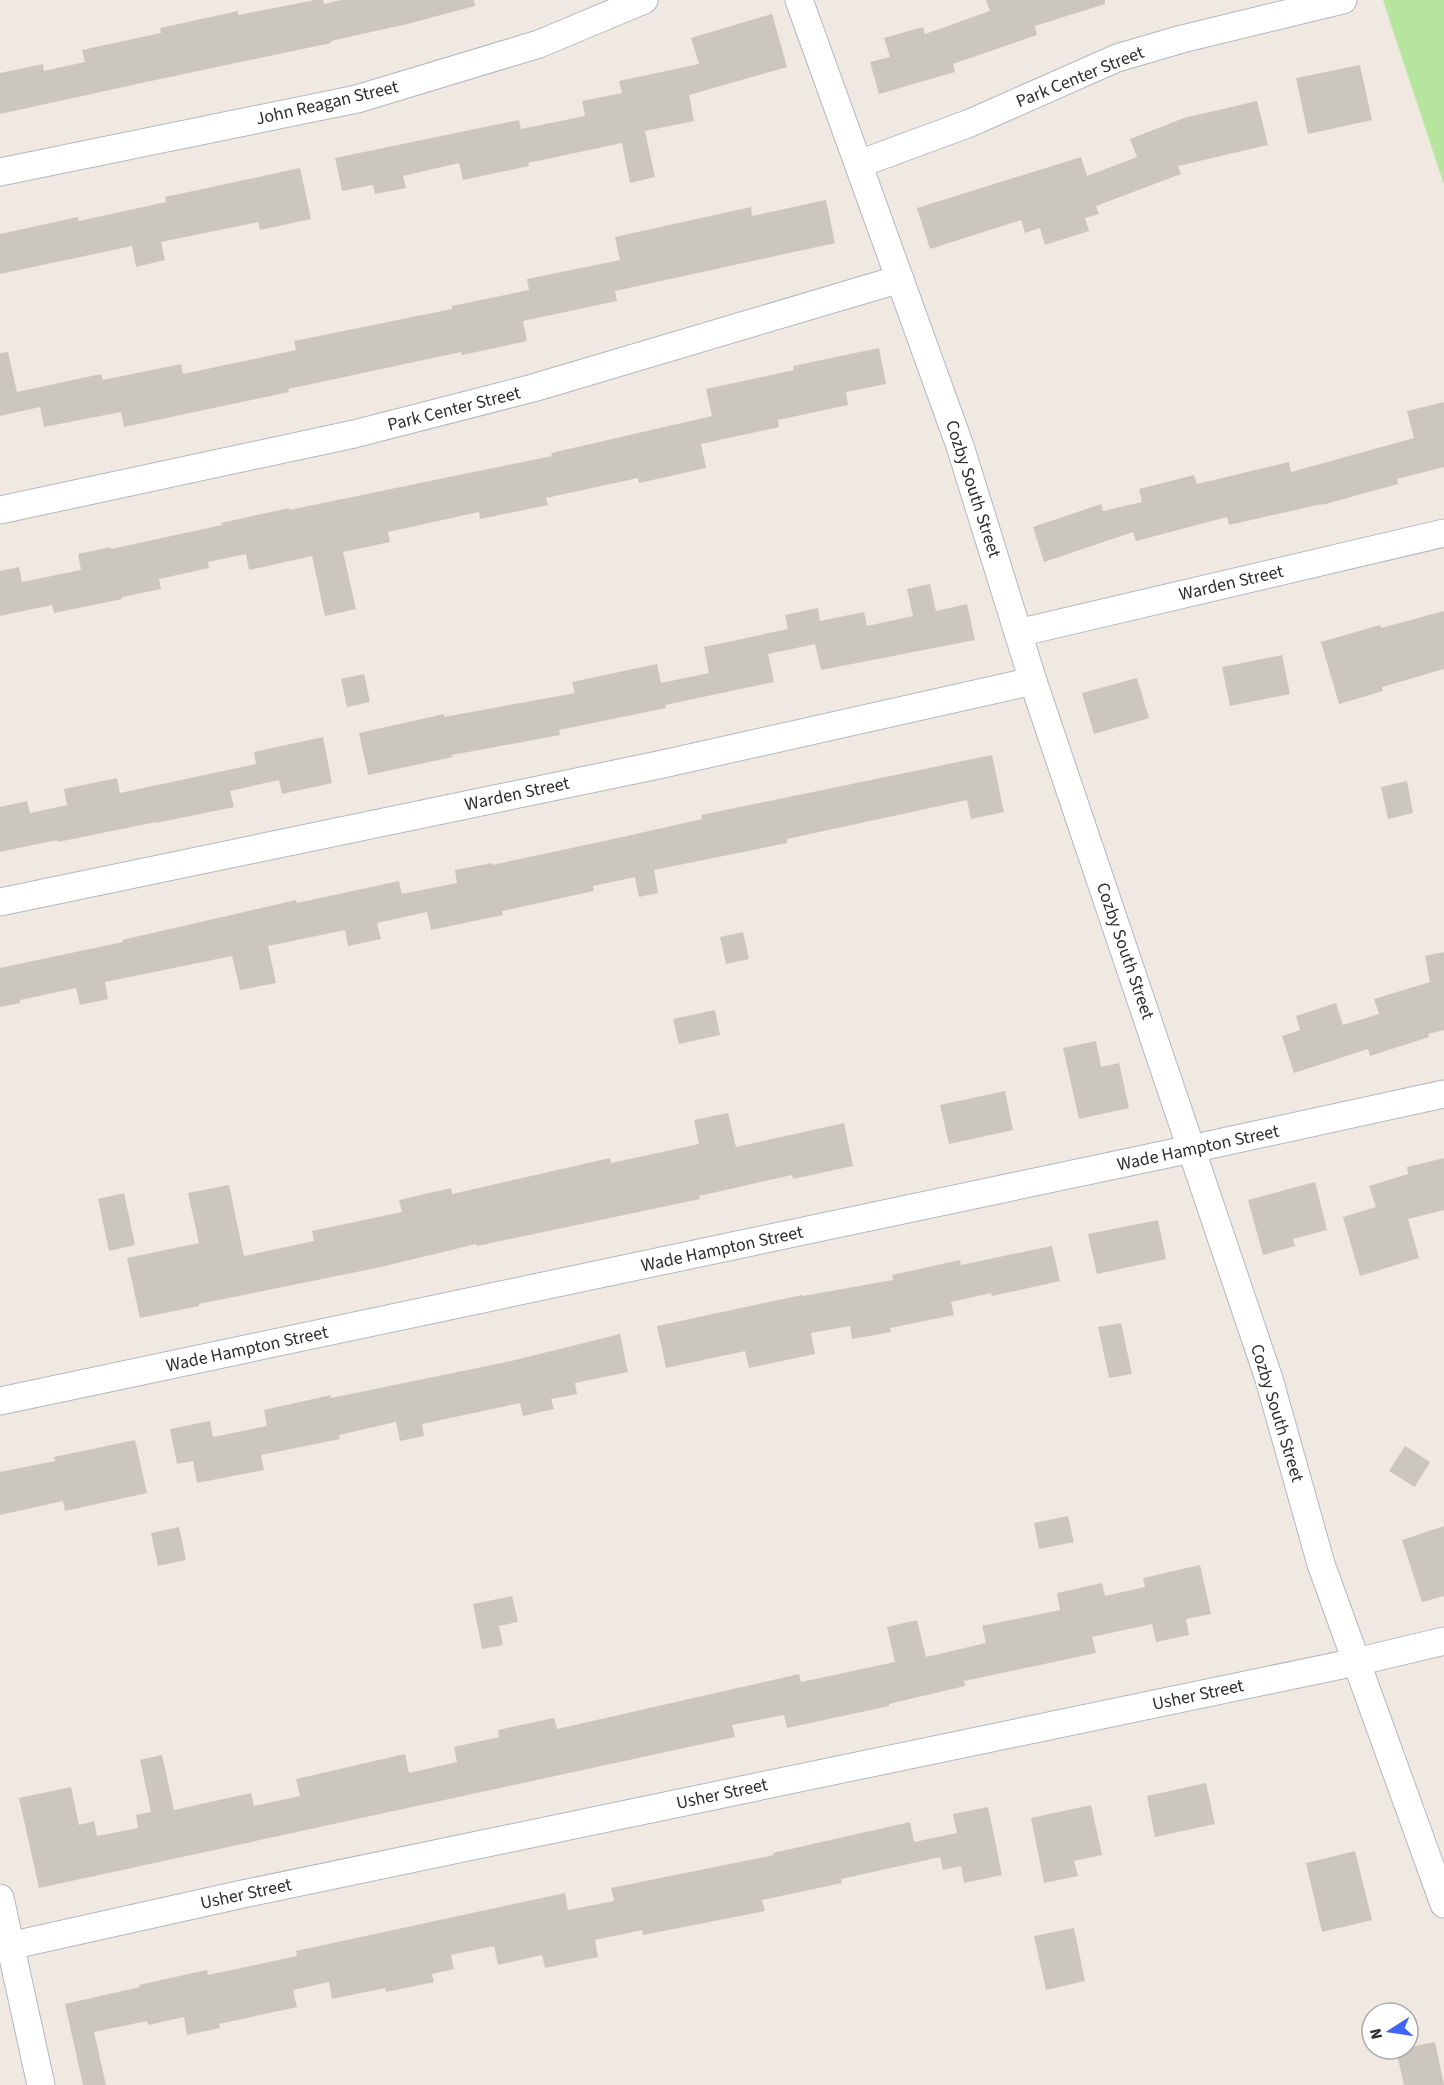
<svg xmlns="http://www.w3.org/2000/svg" width="1444" height="2085" viewBox="0 0 1444 2085" font-family="'Source Sans 3',sans-serif">
<style>
.green{fill:#b6e59e}
.building{fill:#cbc7bf}
.lines{fill:none;stroke-linecap:round;stroke-linejoin:round}
.street-casing{stroke:#b4b7c1;stroke-width:29}
.street{stroke:#fff;stroke-width:27}
.labels{text-anchor:middle;dominant-baseline:central;stroke-width:5;stroke-linejoin:round;paint-order:stroke}
.street-label{font-size:18px;fill:#2e2e2e;stroke:#fff}
</style>
<rect width="100%" height="100%" fill="#efe9e1"/>
<!-- green -->
<path class="green" d="M 1383,0 L 1444,0 L 1444,185 Z"/>
<!-- building -->
<g class="building">
<path d="M 315,0 L 323,0 L 324,4 L 341,0 L 474,0 L 475,6 L 407,24 L 331,41 L 331,43 L 151,81 L 0,114 L 0,73 L 43,64 L 44,71 L 85,62 L 82,50 L 161,33 L 160,28 L 238,11 L 238,15 Z"/>
<path d="M 986,0 L 1105,0 L 1105,4 L 1035,26 L 1037,35 L 953,64 L 955,72 L 879,94 L 870,62 L 890,57 L 884,38 L 923,27 L 925,34 L 990,11 Z"/>
<path d="M 772,14 L 787,67 L 689,95 L 694,121 L 645,131 L 655,177 L 630,183 L 622,143 L 528,163 L 529,166 L 463,180 L 459,163 L 403,176 L 406,188 L 375,194 L 373,185 L 342,191 L 335,158 L 519,120 L 521,129 L 585,116 L 582,101 L 622,93 L 619,81 L 699,64 L 691,38 Z"/>
<path d="M 1360,65 L 1372,120 L 1308,134 L 1296,78 Z"/>
<path d="M 1257,101 L 1268,145 L 1178,166 L 1181,174 L 1096,206 L 1099,214 L 1085,218 L 1089,231 L 1045,245 L 1040,228 L 1025,233 L 1021,220 L 930,249 L 917,208 L 1081,157 L 1087,176 L 1137,157 L 1130,139 L 1184,118 Z"/>
<path d="M 300,168 L 311,219 L 260,230 L 258,222 L 161,242 L 165,260 L 136,267 L 132,246 L 0,274 L 0,234 L 78,217 L 79,221 L 166,202 L 165,197 Z"/>
<path d="M 826,200 L 835,243 L 615,291 L 617,301 L 523,321 L 527,341 L 462,355 L 461,352 L 288,389 L 289,392 L 124,427 L 121,412 L 44,427 L 40,407 L 0,416 L 0,353 L 8,352 L 17,392 L 101,374 L 103,380 L 181,364 L 183,374 L 296,350 L 294,341 L 452,309 L 452,306 L 529,290 L 527,279 L 620,260 L 615,237 L 751,207 L 752,216 Z"/>
<path d="M 879,348 L 886,384 L 846,392 L 848,405 L 778,420 L 779,427 L 701,444 L 706,468 L 639,483 L 638,478 L 546,498 L 548,505 L 480,519 L 479,512 L 388,532 L 390,542 L 343,552 L 356,609 L 325,616 L 312,556 L 249,570 L 246,554 L 208,562 L 209,568 L 159,579 L 161,589 L 122,597 L 122,599 L 54,613 L 52,605 L 0,616 L 0,571 L 19,567 L 22,582 L 81,570 L 78,554 L 111,547 L 111,549 L 222,525 L 221,523 L 289,508 L 289,510 L 552,456 L 551,453 L 712,416 L 706,389 L 794,370 L 793,366 Z"/>
<path d="M 1444,402 L 1444,467 L 1397,479 L 1398,484 L 1322,505 L 1322,504 L 1229,525 L 1227,517 L 1136,541 L 1133,532 L 1044,562 L 1033,527 L 1101,504 L 1103,511 L 1142,502 L 1139,489 L 1194,475 L 1197,484 L 1289,462 L 1291,472 L 1414,438 L 1407,411 Z"/>
<path d="M 930,584 L 936,611 L 967,604 L 975,640 L 821,670 L 815,644 L 768,654 L 774,682 L 665,705 L 666,708 L 559,730 L 560,735 L 452,755 L 453,757 L 368,775 L 359,733 L 444,714 L 444,717 L 575,693 L 572,682 L 657,664 L 661,683 L 709,673 L 704,647 L 788,629 L 785,615 L 818,608 L 820,621 L 864,612 L 867,626 L 913,616 L 907,589 Z"/>
<path d="M 1444,611 L 1444,669 L 1382,687 L 1383,691 L 1339,704 L 1321,642 L 1380,625 L 1381,628 Z"/>
<path d="M 1282,655 L 1290,694 L 1230,706 L 1222,667 Z"/>
<path d="M 364,674 L 370,702 L 347,707 L 341,679 Z"/>
<path d="M 1137,678 L 1149,718 L 1094,734 L 1082,693 Z"/>
<path d="M 323,737 L 332,783 L 282,794 L 279,780 L 230,791 L 234,807 L 156,823 L 156,822 L 58,842 L 57,840 L 0,852 L 0,807 L 27,801 L 30,813 L 67,805 L 64,789 L 117,778 L 120,793 L 256,764 L 254,752 Z"/>
<path d="M 992,755 L 1004,812 L 971,819 L 967,800 L 787,839 L 787,843 L 654,870 L 658,893 L 639,897 L 635,877 L 593,886 L 594,891 L 502,911 L 503,915 L 431,930 L 427,912 L 377,923 L 381,939 L 348,946 L 345,930 L 268,946 L 276,983 L 240,990 L 232,956 L 105,982 L 108,999 L 80,1005 L 76,988 L 20,1000 L 20,1003 L 0,1007 L 0,968 L 123,942 L 122,940 L 296,900 L 297,903 L 399,881 L 402,894 L 457,883 L 455,870 L 492,863 L 492,865 L 609,840 L 702,819 L 701,815 Z"/>
<path d="M 1407,781 L 1413,813 L 1388,819 L 1381,787 Z"/>
<path d="M 743,932 L 749,959 L 726,964 L 720,937 Z"/>
<path d="M 1444,952 L 1444,1030 L 1428,1034 L 1429,1037 L 1370,1056 L 1368,1049 L 1294,1073 L 1282,1036 L 1300,1030 L 1296,1016 L 1336,1003 L 1343,1025 L 1379,1014 L 1374,999 L 1430,982 L 1425,956 Z"/>
<path d="M 715,1010 L 720,1035 L 679,1044 L 673,1019 Z"/>
<path d="M 1096,1041 L 1101,1067 L 1119,1063 L 1129,1108 L 1079,1119 L 1063,1048 Z"/>
<path d="M 1005,1091 L 1013,1130 L 949,1144 L 940,1105 Z"/>
<path d="M 728,1113 L 736,1147 L 844,1123 L 853,1166 L 793,1179 L 792,1175 L 699,1196 L 700,1199 L 477,1246 L 476,1244 L 381,1267 L 199,1304 L 199,1306 L 140,1318 L 127,1258 L 199,1243 L 188,1193 L 229,1185 L 244,1256 L 314,1241 L 312,1231 L 402,1212 L 399,1200 L 451,1188 L 452,1194 L 610,1158 L 611,1163 L 699,1144 L 694,1120 Z"/>
<path d="M 1444,1158 L 1444,1210 L 1408,1219 L 1419,1258 L 1360,1276 L 1343,1217 L 1376,1207 L 1369,1186 L 1408,1174 L 1407,1167 Z"/>
<path d="M 1315,1182 L 1327,1230 L 1293,1239 L 1295,1246 L 1263,1255 L 1248,1200 Z"/>
<path d="M 124,1193 L 135,1245 L 109,1251 L 98,1199 Z"/>
<path d="M 1158,1220 L 1166,1259 L 1097,1274 L 1088,1234 Z"/>
<path d="M 1052,1246 L 1060,1281 L 992,1296 L 991,1293 L 951,1302 L 954,1315 L 890,1328 L 891,1332 L 852,1339 L 850,1326 L 811,1333 L 815,1354 L 749,1368 L 745,1351 L 666,1368 L 657,1326 L 802,1295 L 803,1296 L 893,1280 L 892,1275 L 960,1260 L 961,1265 Z"/>
<path d="M 1121,1323 L 1132,1374 L 1109,1378 L 1098,1327 Z"/>
<path d="M 620,1334 L 628,1372 L 575,1383 L 577,1394 L 551,1399 L 554,1409 L 523,1416 L 520,1403 L 422,1424 L 424,1436 L 400,1441 L 396,1422 L 339,1435 L 340,1439 L 261,1455 L 264,1470 L 197,1483 L 193,1461 L 177,1464 L 170,1429 L 210,1421 L 213,1437 L 267,1426 L 264,1410 L 331,1395 L 331,1398 L 511,1361 Z"/>
<path d="M 135,1440 L 147,1493 L 65,1511 L 63,1501 L 0,1515 L 0,1472 L 55,1461 L 54,1457 Z"/>
<path d="M 1405,1446 L 1430,1462 L 1415,1487 L 1389,1471 Z"/>
<path d="M 1068,1516 L 1074,1542 L 1039,1549 L 1034,1523 Z"/>
<path d="M 1444,1526 L 1444,1596 L 1422,1602 L 1402,1540 Z"/>
<path d="M 179,1527 L 186,1560 L 158,1566 L 151,1533 Z"/>
<path d="M 1200,1565 L 1211,1614 L 1186,1619 L 1189,1635 L 1156,1642 L 1152,1624 L 1092,1637 L 1096,1653 L 964,1681 L 965,1686 L 889,1704 L 889,1706 L 787,1728 L 784,1715 L 732,1725 L 735,1737 L 39,1888 L 19,1798 L 71,1787 L 79,1825 L 94,1821 L 97,1836 L 138,1828 L 136,1815 L 151,1812 L 140,1760 L 162,1755 L 174,1810 L 251,1793 L 254,1806 L 300,1796 L 296,1779 L 405,1754 L 409,1773 L 457,1762 L 454,1747 L 499,1737 L 498,1730 L 554,1718 L 557,1729 L 799,1674 L 801,1682 L 895,1662 L 887,1627 L 917,1620 L 926,1657 L 986,1643 L 982,1626 L 1060,1610 L 1057,1593 L 1102,1583 L 1105,1596 L 1145,1587 L 1143,1578 Z"/>
<path d="M 512,1596 L 518,1622 L 499,1626 L 503,1645 L 482,1649 L 473,1604 Z"/>
<path d="M 1206,1783 L 1215,1824 L 1155,1837 L 1147,1796 Z"/>
<path d="M 1091,1805 L 1102,1855 L 1074,1861 L 1078,1876 L 1044,1883 L 1031,1818 Z"/>
<path d="M 988,1807 L 1002,1875 L 964,1883 L 961,1866 L 943,1870 L 940,1857 L 841,1879 L 842,1883 L 762,1900 L 765,1911 L 643,1935 L 642,1930 L 595,1940 L 598,1957 L 545,1968 L 542,1955 L 498,1965 L 494,1946 L 451,1955 L 454,1969 L 432,1974 L 434,1982 L 386,1992 L 385,1988 L 332,1999 L 329,1982 L 293,1990 L 297,2007 L 219,2024 L 220,2028 L 187,2035 L 184,2017 L 148,2025 L 147,2021 L 94,2032 L 106,2085 L 83,2085 L 65,2004 L 140,1987 L 139,1985 L 207,1970 L 208,1975 L 297,1956 L 296,1951 L 565,1893 L 568,1910 L 614,1901 L 611,1888 L 774,1855 L 773,1853 L 910,1822 L 914,1842 L 957,1833 L 953,1814 Z"/>
<path d="M 1355,1851 L 1372,1920 L 1322,1932 L 1306,1863 Z"/>
<path d="M 1074,1928 L 1085,1981 L 1046,1990 L 1034,1936 Z"/>
<path d="M 1435,2042 L 1444,2085 L 1404,2085 L 1396,2050 Z"/>
</g>
<g class="lines">
<defs>
<g id="street">
<path d="M 799,0 L 960,446 L 1033,681 L 1269,1379 L 1321,1564 L 1444,1904"/>
<path d="M 859,164 L 970,123 L 1117,58 L 1182,39 L 1343,0"/>
<path d="M 0,172 L 357,99 L 539,44 L 644,0"/>
<path d="M 0,510 L 354,434 L 533,388 L 900,279"/>
<path d="M 1018,633 L 1444,533"/>
<path d="M 0,902 L 663,764 L 1033,681"/>
<path d="M 0,1401 L 1191,1149 L 1444,1094"/>
<path d="M 0,1898 L 41,2085"/>
<path d="M 0,1948 L 238,1895 L 1356,1662 L 1444,1641"/>
</g>
</defs>
<!-- street casing -->
<use href="#street" class="street-casing"/>
<!-- street -->
<use href="#street" class="street"/>
</g>
<g class="labels">
<!-- street labels -->
<g class="street-label">
<text transform="translate(1080 77) rotate(-22)">Park Center Street</text>
<text transform="translate(327 103) rotate(-13)">John Reagan Street</text>
<text transform="translate(454 409) rotate(-14)">Park Center Street</text>
<text transform="translate(973 489) rotate(72)">Cozby South Street</text>
<text transform="translate(1231 583) rotate(-13)">Warden Street</text>
<text transform="translate(517 794) rotate(-12)">Warden Street</text>
<text transform="translate(1125 951) rotate(71)">Cozby South Street</text>
<text transform="translate(1198 1148) rotate(-12)">Wade Hampton Street</text>
<text transform="translate(722 1249) rotate(-12)">Wade Hampton Street</text>
<text transform="translate(247 1349) rotate(-12)">Wade Hampton Street</text>
<text transform="translate(1277 1413) rotate(73)">Cozby South Street</text>
<text transform="translate(1198 1695) rotate(-12)">Usher Street</text>
<text transform="translate(722 1794) rotate(-12)">Usher Street</text>
<text transform="translate(246 1894) rotate(-12)">Usher Street</text>
</g>
</g>
<!-- north arrow -->
<g transform="translate(1390 2031) rotate(258)"><circle r="28" fill="#ffffff" stroke="#ababab" stroke-width="1.5"/>
<path d="M0-4.5L10 22L0 15L-10 22Z" fill="#4264fb"/>
<text y="-9" font-size="16" font-weight="bold" text-anchor="middle" fill="#2e2e2e">N</text>
</g>
</svg>
